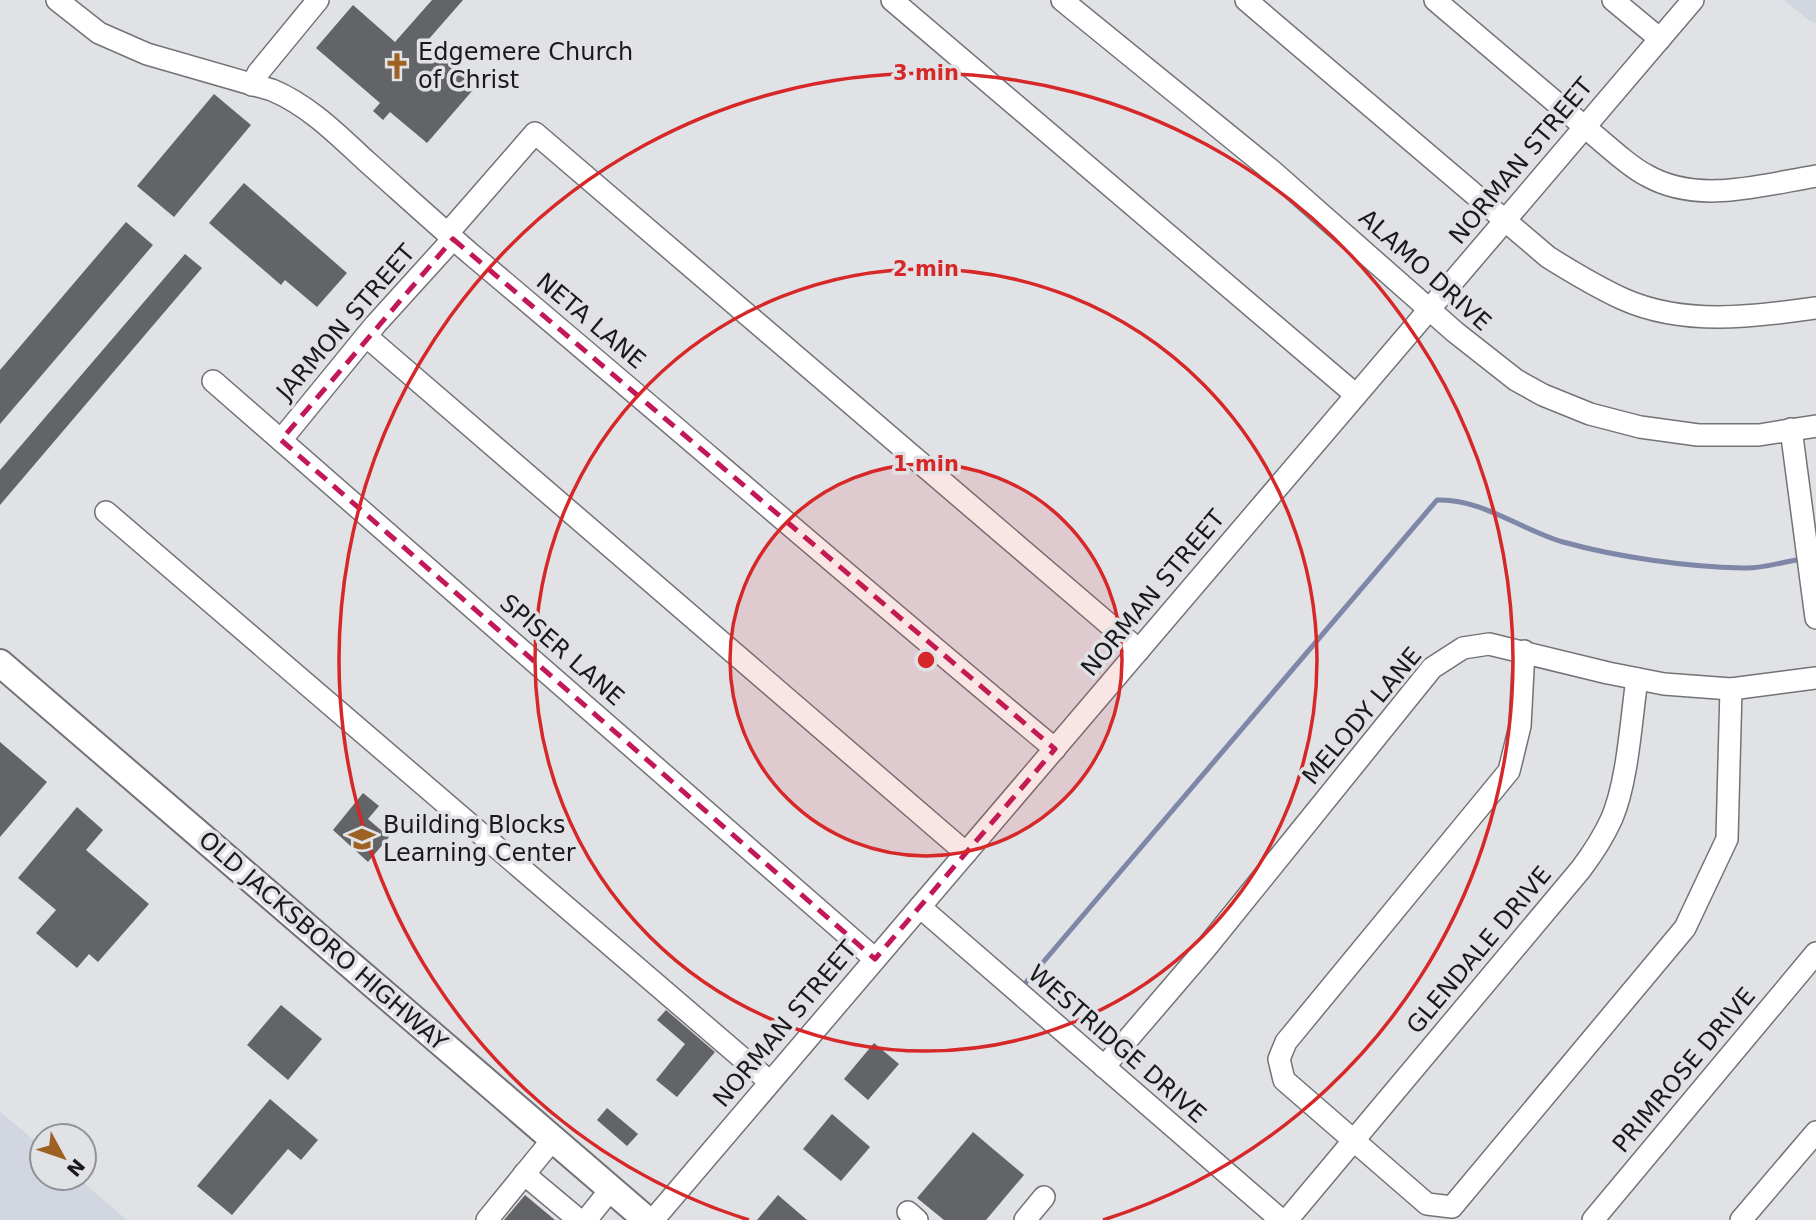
<svg xmlns="http://www.w3.org/2000/svg" width="1816" height="1220" viewBox="0 0 1816 1220" font-family="'DejaVu Sans',sans-serif">
<style>
.built{fill:#d2d6e1}
.lines{fill:none;stroke-linecap:round;stroke-linejoin:round}
.stream{stroke:#7e87a8;stroke-width:5}
.building{fill:#636468}
.minor-casing{stroke:#727377;stroke-width:24}
.major-casing{stroke:#727377;stroke-width:30}
.minor{stroke:#fff;stroke-width:21}
.major{stroke:#fff;stroke-width:26}
.marked{fill:none;stroke:#c2185b;stroke-width:5;stroke-dasharray:14 9;stroke-linejoin:round}
.ring{fill:none;stroke:#d62828;stroke-width:3.5}
.labels{text-anchor:middle;dominant-baseline:central;stroke-width:7;stroke-linejoin:round;paint-order:stroke}
.poi-label{font-size:24px;fill:#1a1a1c;stroke:#e1e2e6;text-anchor:start}
.street-label{font-size:24px;fill:#1a1a1c;stroke:#e1e2e6}
.centre{fill:#d62828;stroke:#e1e2e6;stroke-width:3.5}
.ring-label{font-size:21px;text-anchor:middle;font-weight:bold;fill:#d62828;stroke:#e1e2e6;stroke-width:7;stroke-linejoin:round;paint-order:stroke}
</style>
<rect width="100%" height="100%" fill="#e1e2e6"/>
<!-- built -->
<g class="built">
<path d="M 1784,0 L 1816,0 L 1816,23 L 1808,20 Z"/>
<path d="M 0,1112 L 42,1147 L 42,1178 L 78,1178 L 127,1220 L 0,1220 Z"/>
</g>
<g class="lines">
<!-- stream -->
<path class="stream" d="M 1022,987 L 1437,500 C 1481,498 1521,530 1563,542 C 1617,557 1687,567 1743,568 C 1760,569 1779,563 1796,560"/>
</g>
<!-- building -->
<g class="building">
<path d="M 432,0 L 463,0 L 428,40 L 479,83 L 427,143 L 390,112 L 383,120 L 373,111 L 380,103 L 316,48 L 353,5 L 395,42 Z"/>
<path d="M 214,94 L 251,125 L 174,217 L 137,186 Z"/>
<path d="M 244,183 L 347,273 L 317,307 L 285,280 L 281,285 L 209,223 Z"/>
<path d="M 126,222 L 153,245 L 0,424 L 0,370 Z"/>
<path d="M 185,254 L 202,268 L 0,505 L 0,470 Z"/>
<path d="M 0,742 L 47,782 L 0,837 Z"/>
<path d="M 363,793 L 379,806 L 368,819 L 389,837 L 368,862 L 333,830 Z"/>
<path d="M 77,807 L 103,830 L 86,850 L 149,904 L 98,962 L 89,954 L 77,968 L 36,933 L 56,910 L 18,878 Z"/>
<path d="M 281,1005 L 322,1039 L 288,1080 L 247,1045 Z"/>
<path d="M 666,1010 L 715,1052 L 677,1097 L 656,1080 L 685,1044 L 657,1020 Z"/>
<path d="M 874,1043 L 899,1064 L 868,1100 L 844,1079 Z"/>
<path d="M 270,1099 L 318,1140 L 301,1160 L 288,1149 L 232,1215 L 197,1186 Z"/>
<path d="M 607,1108 L 638,1134 L 627,1146 L 597,1120 Z"/>
<path d="M 832,1114 L 870,1147 L 841,1181 L 803,1149 Z"/>
<path d="M 973,1132 L 1024,1175 L 986,1220 L 944,1220 L 917,1198 Z"/>
<path d="M 525,1195 L 555,1220 L 504,1220 Z"/>
<path d="M 778,1195 L 807,1220 L 757,1220 Z"/>
</g>
<g class="lines">
<defs>
<g id="minor">
<path d="M 57,0 L 99,33 L 147,54 L 272,90 C 308,105 337,134 365,160 C 401,192 436,224 472,255 C 667,419 859,586 1055,749"/>
<path d="M 892,0 L 1356,395"/>
<path d="M 1062,0 L 1271,170 L 1455,332 L 1516,380 L 1543,395 L 1590,414 L 1640,427 L 1698,435 L 1759,435 L 1816,426"/>
<path d="M 1246,0 L 1548,257 C 1572,272 1597,287 1623,299 C 1683,326 1753,317 1816,308"/>
<path d="M 1435,0 L 1619,156 C 1628,163 1636,170 1646,175 C 1698,205 1761,185 1816,176"/>
<path d="M 1613,0 L 1660,39"/>
<path d="M 252,85 L 258,73 L 318,0"/>
<path d="M 447,234 L 535,133 L 1139,650"/>
<path d="M 366,336 L 966,853"/>
<path d="M 213,381 L 875,959"/>
<path d="M 1791,429 L 1816,618"/>
<path d="M 281,440 L 375,325 L 453,239"/>
<path d="M 106,512 L 770,1082"/>
<path d="M 1524,651 L 1520,726 L 1509,771 L 1286,1042 L 1279,1059 L 1284,1080 L 1427,1204 L 1452,1207 L 1685,928 L 1727,839 L 1731,689"/>
<path d="M 920,907 L 1281,1220"/>
<path d="M 1104,1067 L 1206,948 L 1432,668 L 1463,648 L 1489,644 L 1608,673 L 1664,684 L 1731,689 L 1816,678"/>
<path d="M 524,1174 L 579,1220"/>
<path d="M 908,1212 L 917,1220"/>
<path d="M 487,1220 L 553,1139"/>
<path d="M 586,1220 L 611,1189"/>
<path d="M 653,1220 L 1693,0"/>
<path d="M 1025,1220 L 1044,1197"/>
<path d="M 1287,1220 L 1581,869 C 1593,853 1604,836 1612,818 C 1628,780 1631,720 1637,679"/>
<path d="M 1593,1220 L 1816,953"/>
<path d="M 1741,1220 L 1816,1132"/>
</g>
<path id="major" d="M 0,663 L 647,1220"/>
</defs>
<!-- minor casing -->
<use href="#minor" class="minor-casing"/>
<!-- major casing -->
<use href="#major" class="major-casing"/>
<!-- minor -->
<use href="#minor" class="minor"/>
<!-- major -->
<use href="#major" class="major"/>
</g>
<!-- marked area -->
<path class="marked" d="M 453,239 L 1055,749 L 875,959 L 281,440 Z"/>
<!-- distance rings -->
<circle cx="926" cy="660" r="196" fill="#d62828" fill-opacity=".12"/>
<g class="ring">
<circle cx="926" cy="660" r="196"/>
<circle cx="926" cy="660" r="391"/>
<path d="M749 1220A587 587 0 1 1 1103 1220"/>
</g>
<!-- icons -->
<defs>
<symbol id="church-bare" viewBox="-9 -9 18 18"><path d="M-1.2-6h2.4v3.5h3.3v2.4h-3.3V6h-2.4V-.1h-3.3v-2.4h3.3Z" fill="#9d6223" stroke="#e1e2e6" stroke-width="2.5" paint-order="stroke"/></symbol>
<symbol id="school-bare" viewBox="-9 -9 18 18"><path d="M0-5L7-2L0 1L-7-2ZM-4 1L0 2.5L4 1V4Q0 6-4 4Z" fill="#9d6223" stroke="#e1e2e6" stroke-width="2.5" paint-order="stroke"/></symbol>
</defs>
<g fill-rule="evenodd">
<use href="#church-bare" x="378" y="47" width="38" height="38"/>
<use href="#school-bare" x="343" y="820" width="38" height="38"/>
</g>
<g class="labels">
<!-- poi labels -->
<g class="poi-label">
<text x="418" y="52">Edgemere Church<tspan x="418" dy="28">of Christ</tspan></text>
<text x="383" y="825">Building Blocks<tspan x="383" dy="28">Learning Center</tspan></text>
</g>
<!-- street labels -->
<g class="street-label">
<text transform="translate(1521 161) rotate(-50)">NORMAN STREET</text>
<text transform="translate(1425 270) rotate(42)">ALAMO DRIVE</text>
<text transform="translate(591 321) rotate(40)">NETA LANE</text>
<text transform="translate(346 322) rotate(-49)">JARMON STREET</text>
<text transform="translate(1153 593) rotate(-50)">NORMAN STREET</text>
<text transform="translate(562 650) rotate(41)">SPISER LANE</text>
<text transform="translate(1362 716) rotate(-50)">MELODY LANE</text>
<text transform="translate(323 941) rotate(41)">OLD JACKSBORO HIGHWAY</text>
<text transform="translate(1479 950) rotate(-50)">GLENDALE DRIVE</text>
<text transform="translate(785 1024) rotate(-50)">NORMAN STREET</text>
<text transform="translate(1117 1044) rotate(41)">WESTRIDGE DRIVE</text>
<text transform="translate(1684 1070) rotate(-50)">PRIMROSE DRIVE</text>
</g>
</g>
<circle cx="926" cy="660" r="10" class="centre"/>
<g class="ring-label">
<text x="926" y="80">3 min</text>
<text x="926" y="276">2 min</text>
<text x="926" y="471">1 min</text>
</g>
<!-- north arrow -->
<g transform="translate(63 1157) rotate(130)"><circle r="33" fill="#e1e2e6" stroke="#919295" stroke-width="2"/>
<path d="M0-5L12 26L0 18L-12 26Z" fill="#9d6223"/>
<text y="-10" font-size="19" font-weight="bold" text-anchor="middle" fill="#1a1a1c">N</text>
</g>
</svg>
